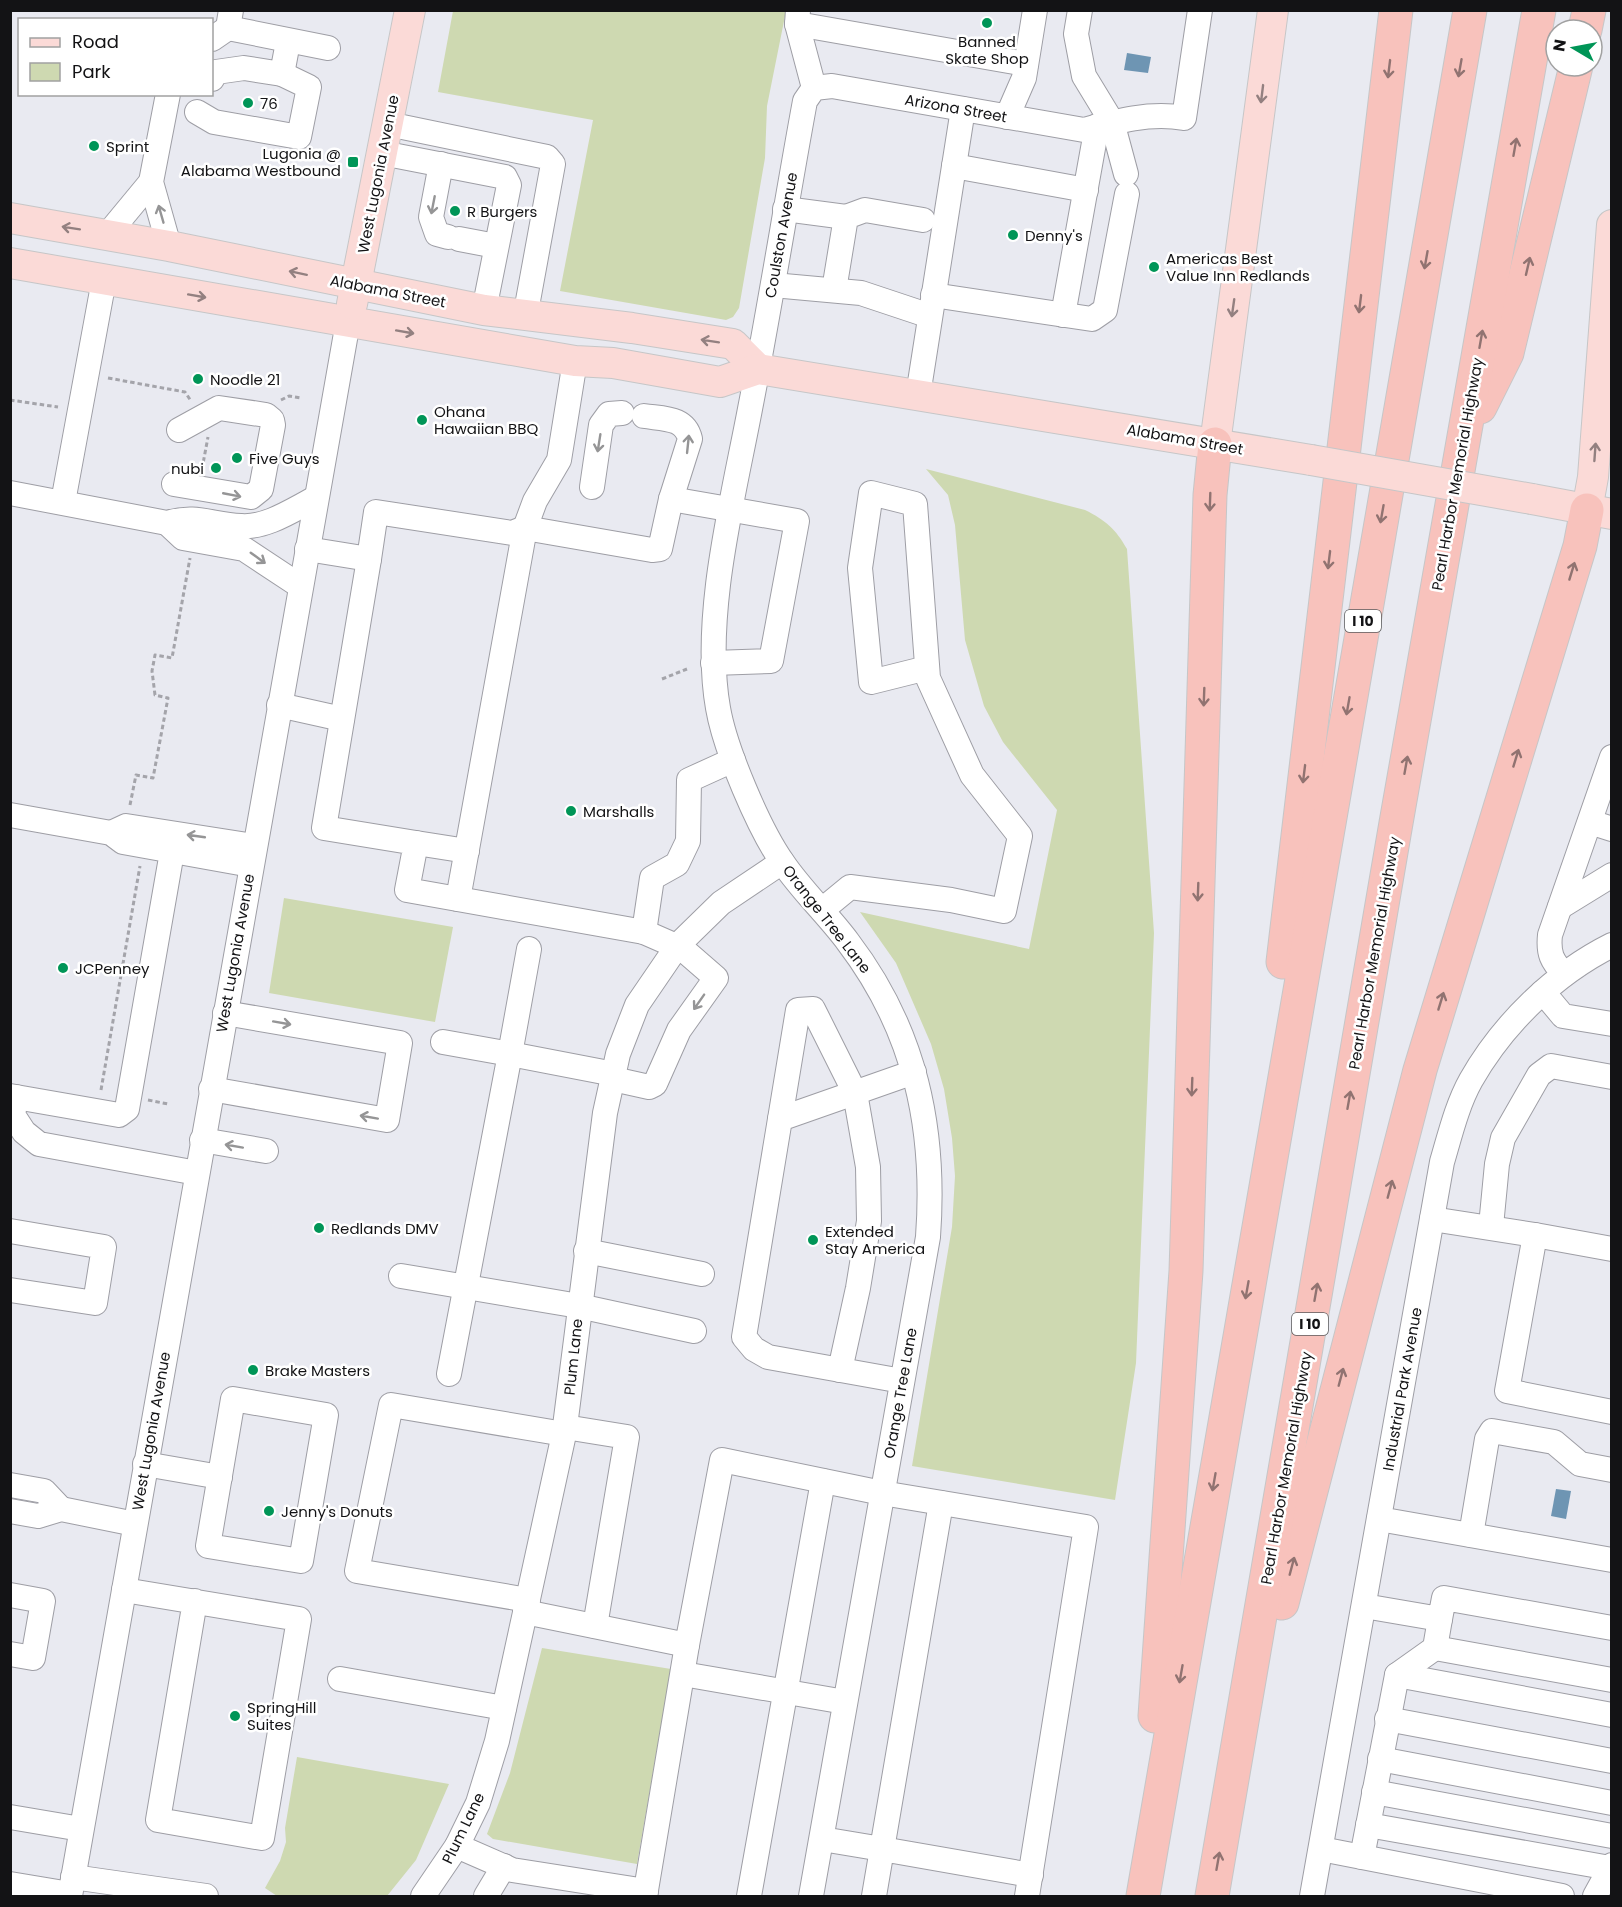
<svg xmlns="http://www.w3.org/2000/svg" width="1622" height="1907" viewBox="0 0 1622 1907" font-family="Poppins,sans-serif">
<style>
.green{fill:#ced9b1}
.water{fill:#6e95b3}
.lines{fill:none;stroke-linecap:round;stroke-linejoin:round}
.minor-casing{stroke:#9e9ea5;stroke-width:26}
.major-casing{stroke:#c6c6c7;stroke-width:32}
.highway-casing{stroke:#c6c6c7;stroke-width:35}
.path{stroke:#a4a4aa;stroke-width:3;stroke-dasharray:4.5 3;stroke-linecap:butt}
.minor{stroke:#fff;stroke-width:24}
.major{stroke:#fbdad7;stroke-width:30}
.highway{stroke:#f8c2bc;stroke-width:33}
.major-bridge-casing{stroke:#c6c6c7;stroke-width:32;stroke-linecap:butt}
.major-bridge{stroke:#fbdad7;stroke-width:30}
.oneway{stroke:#917371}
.oneway2{stroke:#938080}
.oneway3{stroke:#959596}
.poi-dot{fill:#009557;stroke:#fff;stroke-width:2}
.labels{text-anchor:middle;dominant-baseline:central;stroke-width:5;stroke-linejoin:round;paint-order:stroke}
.shield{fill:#fff;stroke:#5a5a5b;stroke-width:1.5}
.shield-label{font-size:14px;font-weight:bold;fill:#131315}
.poi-label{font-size:15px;fill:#131315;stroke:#fff;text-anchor:start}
.street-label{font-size:15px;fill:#131315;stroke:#fff}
</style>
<rect width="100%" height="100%" fill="#e9eaf1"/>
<!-- green -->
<g class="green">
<path d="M 453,11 L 786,11 L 767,106 L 765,158 L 739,308 L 733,317 L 726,320 L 560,291 L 593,120 L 438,92 Z"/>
<path d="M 926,469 L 1085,510 C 1105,520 1116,529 1127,549 L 1154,933 L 1136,1363 L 1115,1500 L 912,1466 L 952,1227 L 955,1176 L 952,1138 L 944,1089 L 931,1044 L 896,963 L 860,912 L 1029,949 L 1057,810 L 1003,742 L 984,706 L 965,640 L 955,525 L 948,495 Z"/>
<path d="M 284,898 L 453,927 L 435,1022 L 269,993 Z"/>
<path d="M 542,1648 L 671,1669 L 637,1864 L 493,1839 L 487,1834 L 510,1773 Z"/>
<path d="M 297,1757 L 449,1784 L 416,1860 L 387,1896 L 277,1896 L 265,1888 L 280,1861 L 286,1842 L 285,1828 Z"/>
</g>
<!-- water -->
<g class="water">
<path d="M 1127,53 L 1151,57 L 1148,73 L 1124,70 Z"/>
<path d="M 1556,1489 L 1571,1491 L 1566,1519 L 1551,1516 Z"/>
</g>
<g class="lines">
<defs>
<g id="minor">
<path d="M 798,10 L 797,24 L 814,88"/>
<path d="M 1080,10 L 1076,34 L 1084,76 L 1112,122 L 1126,174"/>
<path d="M 797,24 L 1026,64"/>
<path d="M 228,28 L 328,48"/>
<path d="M 212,39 L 228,28 L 231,10"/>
<path d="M 212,79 L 216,72 L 244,68 L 282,74 L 288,42"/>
<path d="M 168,94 L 151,182 L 169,246"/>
<path d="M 197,112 L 214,122 L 299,137 L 309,87 L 282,74"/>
<path d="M 1007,117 L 1024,78 L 1035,10"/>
<path d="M 388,124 L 547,157 L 553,164 L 525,317"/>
<path d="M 382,153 L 505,177 L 509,185 L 484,310"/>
<path d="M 441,164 L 431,217 L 437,234 L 448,237"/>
<path d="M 954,166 L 1086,190"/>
<path d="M 785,209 L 846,217"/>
<path d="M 108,234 L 151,182"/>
<path d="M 459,239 L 496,246"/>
<path d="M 773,285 L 861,293 L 930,316"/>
<path d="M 834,290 L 846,217 L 865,210 L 923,220"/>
<path d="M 933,295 L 1092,319 L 1105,310 L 1127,194"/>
<path d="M 1063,315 L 1097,126"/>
<path d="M 918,395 L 963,109"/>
<path d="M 174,484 L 251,497 L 261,489 L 273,425 L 272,420 L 266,415 L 219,408 L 179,430"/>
<path d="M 592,487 L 601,425 L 609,414 L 622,413"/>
<path d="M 10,493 L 167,523 C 197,514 212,525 241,526 C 267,528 294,509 316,498"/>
<path d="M 671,499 L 797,521 L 771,661 L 713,663"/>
<path d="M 63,502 L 104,280"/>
<path d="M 167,523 L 183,538 L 244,549 L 300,586"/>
<path d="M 307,549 L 369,559 L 376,512 L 512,533 L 525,528 L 652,550 L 660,549 L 671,499 L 690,439 C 685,417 664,419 644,416"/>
<path d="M 369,559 L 324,828 L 416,843 L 407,890 L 644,932 L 676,946"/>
<path d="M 279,705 L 342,719"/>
<path d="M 10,815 L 111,833 L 123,842 L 251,865"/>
<path d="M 1590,822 L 1612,829"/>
<path d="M 111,833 L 126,826 L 254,846"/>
<path d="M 416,843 L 467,851"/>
<path d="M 458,899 L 525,528 L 535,501 L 559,460 L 575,361"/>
<path d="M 1560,907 L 1612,875"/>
<path d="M 822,910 L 850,887 L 951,900 L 1004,911 L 1020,836 L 972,775 L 928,678 L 915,504 L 871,493 L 860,568 L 871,682 L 927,668"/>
<path d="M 644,932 L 652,878 L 677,864 L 688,841 L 689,780 L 733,760"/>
<path d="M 1564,974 C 1552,961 1548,954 1550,935 L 1612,757"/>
<path d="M 1543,992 L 1563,1016 L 1612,1024"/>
<path d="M 443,1042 L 510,1054 L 529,949"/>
<path d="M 613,1079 L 649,1087 L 655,1084 L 679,1030 L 716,978 L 678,945"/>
<path d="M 211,1089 L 387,1120 L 400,1043 L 225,1013"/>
<path d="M 10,1096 L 119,1115 L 127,1109 L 172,852"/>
<path d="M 16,1097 L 13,1115 L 24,1132 L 39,1144 L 197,1173"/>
<path d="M 780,1119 L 798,1010 L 813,1009 L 855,1093 L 868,1167 L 869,1221 L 858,1288 L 840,1370"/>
<path d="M 202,1140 L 266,1151"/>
<path d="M 1432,1219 L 1535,1235 L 1507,1391 L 1612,1412"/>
<path d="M 1491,1226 L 1497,1164 L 1503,1138 L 1539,1075 L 1551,1066 L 1612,1077"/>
<path d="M 10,1231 L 104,1247 L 95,1303 L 10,1290"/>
<path d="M 1535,1235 L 1612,1249"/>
<path d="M 586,1251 L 702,1274"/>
<path d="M 401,1276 L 579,1306 L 694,1331"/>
<path d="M 449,1374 L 510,1054 L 614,1074"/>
<path d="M 902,1381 L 768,1357 L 754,1349 L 744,1337 L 780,1119 L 914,1072"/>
<path d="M 233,1399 L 326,1415 L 301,1561 L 208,1546 Z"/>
<path d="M 565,1427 L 627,1437 L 595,1626"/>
<path d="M 145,1464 L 220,1477"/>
<path d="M 10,1485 L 44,1491 L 61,1509"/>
<path d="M 10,1511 L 38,1516 L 61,1509 L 135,1524"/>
<path d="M 1379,1519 L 1612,1560"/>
<path d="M 1471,1535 L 1487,1439 L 1492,1431 L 1554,1442 L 1580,1464 L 1612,1470"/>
<path d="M 124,1590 L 299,1619 L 262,1838 L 158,1820 L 195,1601"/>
<path d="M 10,1595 L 43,1601 L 33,1658 L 10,1654"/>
<path d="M 528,1600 L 357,1571 L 391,1405 L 564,1434"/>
<path d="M 1364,1606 L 1440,1619 L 1444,1598 L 1612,1628"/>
<path d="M 525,1612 L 687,1645 L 722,1460 L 882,1493 L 1086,1527 L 1027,1896"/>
<path d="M 1435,1648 L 1612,1680"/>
<path d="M 683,1674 L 845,1702"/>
<path d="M 1397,1675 L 1612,1715"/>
<path d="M 340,1679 L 504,1708"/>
<path d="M 1387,1719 L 1612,1761"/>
<path d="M 1380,1759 L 1612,1803"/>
<path d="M 1374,1792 L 1612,1836"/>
<path d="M 10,1817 L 81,1829"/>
<path d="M 1368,1825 L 1610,1868"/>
<path d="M 822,1839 L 882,1849 L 941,1503"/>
<path d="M 457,1846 L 512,1870 L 646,1891"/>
<path d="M 1321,1849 L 1562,1896"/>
<path d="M 1362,1857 L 1397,1675 L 1435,1648 L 1440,1619"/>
<path d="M 73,1877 L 206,1896"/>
<path d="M 10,1884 L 70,1894"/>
<path d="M 70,1896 L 348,322"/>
<path d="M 423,1896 L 457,1846 L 478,1803 L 497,1741 L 564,1434 L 605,1113 L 618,1054 L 637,1005 L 678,945 L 721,903 L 782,862"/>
<path d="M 486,1896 L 504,1866"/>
<path d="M 645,1896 L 687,1645"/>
<path d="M 749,1896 L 823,1481"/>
<path d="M 811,1896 L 928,1237 C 936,1128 915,1030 848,942 C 828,915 802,891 783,863 C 759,829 725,749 718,708 C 702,617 733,499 750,409 C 770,307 786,204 805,101 L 814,88 L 832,86 L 1084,130 C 1117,121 1150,112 1184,118 L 1200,10"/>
<path d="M 874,1896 L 882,1849 L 1031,1875"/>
<path d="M 1312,1896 L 1442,1162 C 1450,1135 1457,1105 1471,1080 C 1503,1024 1554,974 1612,945"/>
<path d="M 1595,1896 L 1612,1865"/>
</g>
<g id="major">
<path d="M 10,218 L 169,246 L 484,310 L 632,328 L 733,344 L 758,369"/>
<path d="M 10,263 L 575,361 L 613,363 L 720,382 L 758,369 L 1311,460"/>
<path d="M 352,304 L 410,10"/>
<path d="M 1215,444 L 1273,10"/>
<path d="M 1532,499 L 1612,514"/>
<path d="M 1587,510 L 1593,477 L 1612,225"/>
</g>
<g id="highway">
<path d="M 1585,30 L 1589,10"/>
<path d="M 1480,407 L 1507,353 L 1576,66"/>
<path d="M 1283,962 L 1396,10"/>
<path d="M 1282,1603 L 1420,1070 L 1580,546 L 1587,510"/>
<path d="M 1155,1716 L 1186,1271 L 1210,495 L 1215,444"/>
<path d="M 1143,1896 L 1470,10"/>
<path d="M 1212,1896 L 1396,823 L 1539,10"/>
</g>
</defs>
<!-- minor casing -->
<use href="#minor" class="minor-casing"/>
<!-- major casing -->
<use href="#major" class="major-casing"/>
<!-- highway casing -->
<use href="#highway" class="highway-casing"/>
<!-- path -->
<g class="path">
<path d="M 108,378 L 185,392 L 191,401"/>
<path d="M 10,400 L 58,407"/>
<path d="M 281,400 L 289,396 L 301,398"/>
<path d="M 202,469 L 208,437"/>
<path d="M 662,679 L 687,669"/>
<path d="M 130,805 L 136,775 L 153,778 L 168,698 L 155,695 L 152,671 L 155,655 L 172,658 L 190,558"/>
<path d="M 101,1090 L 140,866"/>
<path d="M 148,1100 L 168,1104"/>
</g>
<!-- minor -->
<use href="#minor" class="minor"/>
<!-- major -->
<use href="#major" class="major"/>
<!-- highway -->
<use href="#highway" class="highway"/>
<defs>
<path id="major-bridge" d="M 1311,460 L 1532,499"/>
</defs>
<!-- major-bridge casing -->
<use href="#major-bridge" class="major-bridge-casing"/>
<!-- major-bridge -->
<use href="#major-bridge" class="major-bridge"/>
</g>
<!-- one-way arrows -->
<defs><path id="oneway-shaft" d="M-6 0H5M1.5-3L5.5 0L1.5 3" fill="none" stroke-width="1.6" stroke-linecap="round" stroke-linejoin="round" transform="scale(1.5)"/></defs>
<g class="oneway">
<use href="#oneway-shaft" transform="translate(1460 68) rotate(100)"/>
<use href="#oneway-shaft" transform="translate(1389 69) rotate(97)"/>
<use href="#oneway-shaft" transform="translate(1515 147) rotate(-80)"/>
<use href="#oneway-shaft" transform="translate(1426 260) rotate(100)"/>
<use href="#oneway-shaft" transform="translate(1528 266) rotate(-77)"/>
<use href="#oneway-shaft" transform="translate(1360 304) rotate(97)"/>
<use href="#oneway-shaft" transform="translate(1481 339) rotate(-80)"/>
<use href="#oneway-shaft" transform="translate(1210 502) rotate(92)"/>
<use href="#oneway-shaft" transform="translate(1382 514) rotate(100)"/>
<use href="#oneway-shaft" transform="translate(1329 560) rotate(97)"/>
<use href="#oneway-shaft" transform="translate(1572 571) rotate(-73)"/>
<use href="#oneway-shaft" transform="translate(1204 697) rotate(92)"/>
<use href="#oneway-shaft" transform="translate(1348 706) rotate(100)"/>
<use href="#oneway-shaft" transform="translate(1516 758) rotate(-73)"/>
<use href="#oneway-shaft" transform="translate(1406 765) rotate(-80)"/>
<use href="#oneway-shaft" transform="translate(1304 774) rotate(97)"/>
<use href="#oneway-shaft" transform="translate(1198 892) rotate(92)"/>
<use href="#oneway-shaft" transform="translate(1441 1001) rotate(-73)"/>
<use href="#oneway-shaft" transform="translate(1192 1087) rotate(92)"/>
<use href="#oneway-shaft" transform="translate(1349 1100) rotate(-80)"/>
<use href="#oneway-shaft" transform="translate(1390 1189) rotate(-75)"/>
<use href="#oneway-shaft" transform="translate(1247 1290) rotate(100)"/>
<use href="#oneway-shaft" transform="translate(1316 1292) rotate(-80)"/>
<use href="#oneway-shaft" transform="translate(1341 1377) rotate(-75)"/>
<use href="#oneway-shaft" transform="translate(1214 1482) rotate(100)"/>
<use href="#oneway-shaft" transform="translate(1292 1566) rotate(-75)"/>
<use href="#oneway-shaft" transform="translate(1181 1674) rotate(100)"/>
<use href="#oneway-shaft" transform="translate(1218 1861) rotate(-80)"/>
</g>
<g class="oneway2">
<use href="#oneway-shaft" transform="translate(1262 94) rotate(97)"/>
<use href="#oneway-shaft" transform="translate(71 228) rotate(-171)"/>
<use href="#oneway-shaft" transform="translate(298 273) rotate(-168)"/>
<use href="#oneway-shaft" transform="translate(197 296) rotate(10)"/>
<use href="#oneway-shaft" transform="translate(1233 308) rotate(98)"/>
<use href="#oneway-shaft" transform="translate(405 332) rotate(10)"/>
<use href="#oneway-shaft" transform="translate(710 341) rotate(-171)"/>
<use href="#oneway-shaft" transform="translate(1595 452) rotate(-86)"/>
</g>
<g class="oneway3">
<use href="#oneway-shaft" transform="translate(433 205) rotate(101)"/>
<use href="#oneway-shaft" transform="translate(161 214) rotate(-106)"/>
<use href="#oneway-shaft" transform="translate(599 443) rotate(99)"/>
<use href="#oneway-shaft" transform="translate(688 444) rotate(-84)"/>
<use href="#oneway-shaft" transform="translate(232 495) rotate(11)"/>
<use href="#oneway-shaft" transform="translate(258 558) rotate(36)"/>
<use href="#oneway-shaft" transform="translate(196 836) rotate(-172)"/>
<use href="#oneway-shaft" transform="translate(699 1002) rotate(125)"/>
<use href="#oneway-shaft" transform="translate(282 1023) rotate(10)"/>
<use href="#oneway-shaft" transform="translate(369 1117) rotate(-170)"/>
<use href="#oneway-shaft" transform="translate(234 1146) rotate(-170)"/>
</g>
<!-- markers -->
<g class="poi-dot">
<circle cx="987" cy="23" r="6"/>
<circle cx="248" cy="103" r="6"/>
<circle cx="94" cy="146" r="6"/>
<rect x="347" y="156" width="12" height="12" rx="3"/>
<circle cx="455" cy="211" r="6"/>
<circle cx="1013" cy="235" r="6"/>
<circle cx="1154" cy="267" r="6"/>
<circle cx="198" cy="379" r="6"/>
<circle cx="422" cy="420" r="6"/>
<circle cx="237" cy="458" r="6"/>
<circle cx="216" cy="468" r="6"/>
<circle cx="571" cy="811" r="6"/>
<circle cx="63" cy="968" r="6"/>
<circle cx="319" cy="1228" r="6"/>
<circle cx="813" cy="1240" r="6"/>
<circle cx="253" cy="1370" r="6"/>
<circle cx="269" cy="1511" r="6"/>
<circle cx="235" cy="1716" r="6"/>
</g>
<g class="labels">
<!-- shield labels -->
<g class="shield">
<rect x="1345" y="610" width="36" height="22" rx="4.5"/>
<rect x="1292" y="1313" width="36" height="22" rx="4.5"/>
</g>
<g class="shield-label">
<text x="1363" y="621">I 10</text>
<text x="1310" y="1324">I 10</text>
</g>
<!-- poi labels -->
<g class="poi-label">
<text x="987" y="41" text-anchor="middle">Banned<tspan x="987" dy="17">Skate Shop</tspan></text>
<text x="260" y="103">76</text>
<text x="106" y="146">Sprint</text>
<text x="341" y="153" text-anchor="end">Lugonia @<tspan x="341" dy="17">Alabama Westbound</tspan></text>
<text x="467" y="211">R Burgers</text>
<text x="1025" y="235">Denny's</text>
<text x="1166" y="258">Americas Best<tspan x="1166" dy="17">Value Inn Redlands</tspan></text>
<text x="210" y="379">Noodle 21</text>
<text x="434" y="411">Ohana<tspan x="434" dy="17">Hawaiian BBQ</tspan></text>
<text x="249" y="458">Five Guys</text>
<text x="204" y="468" text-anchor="end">nubi</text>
<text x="583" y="811">Marshalls</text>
<text x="75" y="968">JCPenney</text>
<text x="331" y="1228">Redlands DMV</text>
<text x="825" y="1231">Extended<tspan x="825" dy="17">Stay America</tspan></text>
<text x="265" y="1370">Brake Masters</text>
<text x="281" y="1511">Jenny's Donuts</text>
<text x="247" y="1707">SpringHill<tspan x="247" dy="17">Suites</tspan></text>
</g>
<!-- street labels -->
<g class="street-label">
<text transform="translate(956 108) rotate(10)">Arizona Street</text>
<text transform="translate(378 174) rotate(-79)">West Lugonia Avenue</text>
<text transform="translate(781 235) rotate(-80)">Coulston Avenue</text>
<text transform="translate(388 291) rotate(11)">Alabama Street</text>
<text transform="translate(1185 439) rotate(10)">Alabama Street</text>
<text transform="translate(1457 474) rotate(-80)">Pearl Harbor Memorial Highway</text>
<text transform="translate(827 919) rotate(52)">Orange Tree Lane</text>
<text transform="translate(235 953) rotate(-80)">West Lugonia Avenue</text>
<text transform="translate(1374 953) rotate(-80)">Pearl Harbor Memorial Highway</text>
<text transform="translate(573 1357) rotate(-84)">Plum Lane</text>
<text transform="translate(1402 1389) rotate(-80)">Industrial Park Avenue</text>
<text transform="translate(900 1393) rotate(-80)">Orange Tree Lane</text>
<text transform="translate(151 1431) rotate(-80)">West Lugonia Avenue</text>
<text transform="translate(1286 1468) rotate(-80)">Pearl Harbor Memorial Highway</text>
<text transform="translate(463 1828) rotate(-64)">Plum Lane</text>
</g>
</g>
<!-- border -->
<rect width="1622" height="1907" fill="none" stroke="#131315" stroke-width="24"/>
<!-- legend -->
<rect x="18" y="18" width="195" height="78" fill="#ffffff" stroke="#a1a1a1" stroke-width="1.5"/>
<rect x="30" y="38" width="30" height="9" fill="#fbdad7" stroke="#a1a1a1" stroke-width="1.5"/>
<text x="72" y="48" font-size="18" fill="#131315">Road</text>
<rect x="30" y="63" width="30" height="18" fill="#ced9b1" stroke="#a1a1a1" stroke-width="1.5"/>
<text x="72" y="78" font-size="18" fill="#131315">Park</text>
<!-- north arrow -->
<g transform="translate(1574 48) rotate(280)"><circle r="28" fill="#ffffff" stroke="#a1a1a1" stroke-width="1.5"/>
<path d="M0-4.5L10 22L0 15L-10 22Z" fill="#009557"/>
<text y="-9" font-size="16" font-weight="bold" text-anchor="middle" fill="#131315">N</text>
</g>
</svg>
